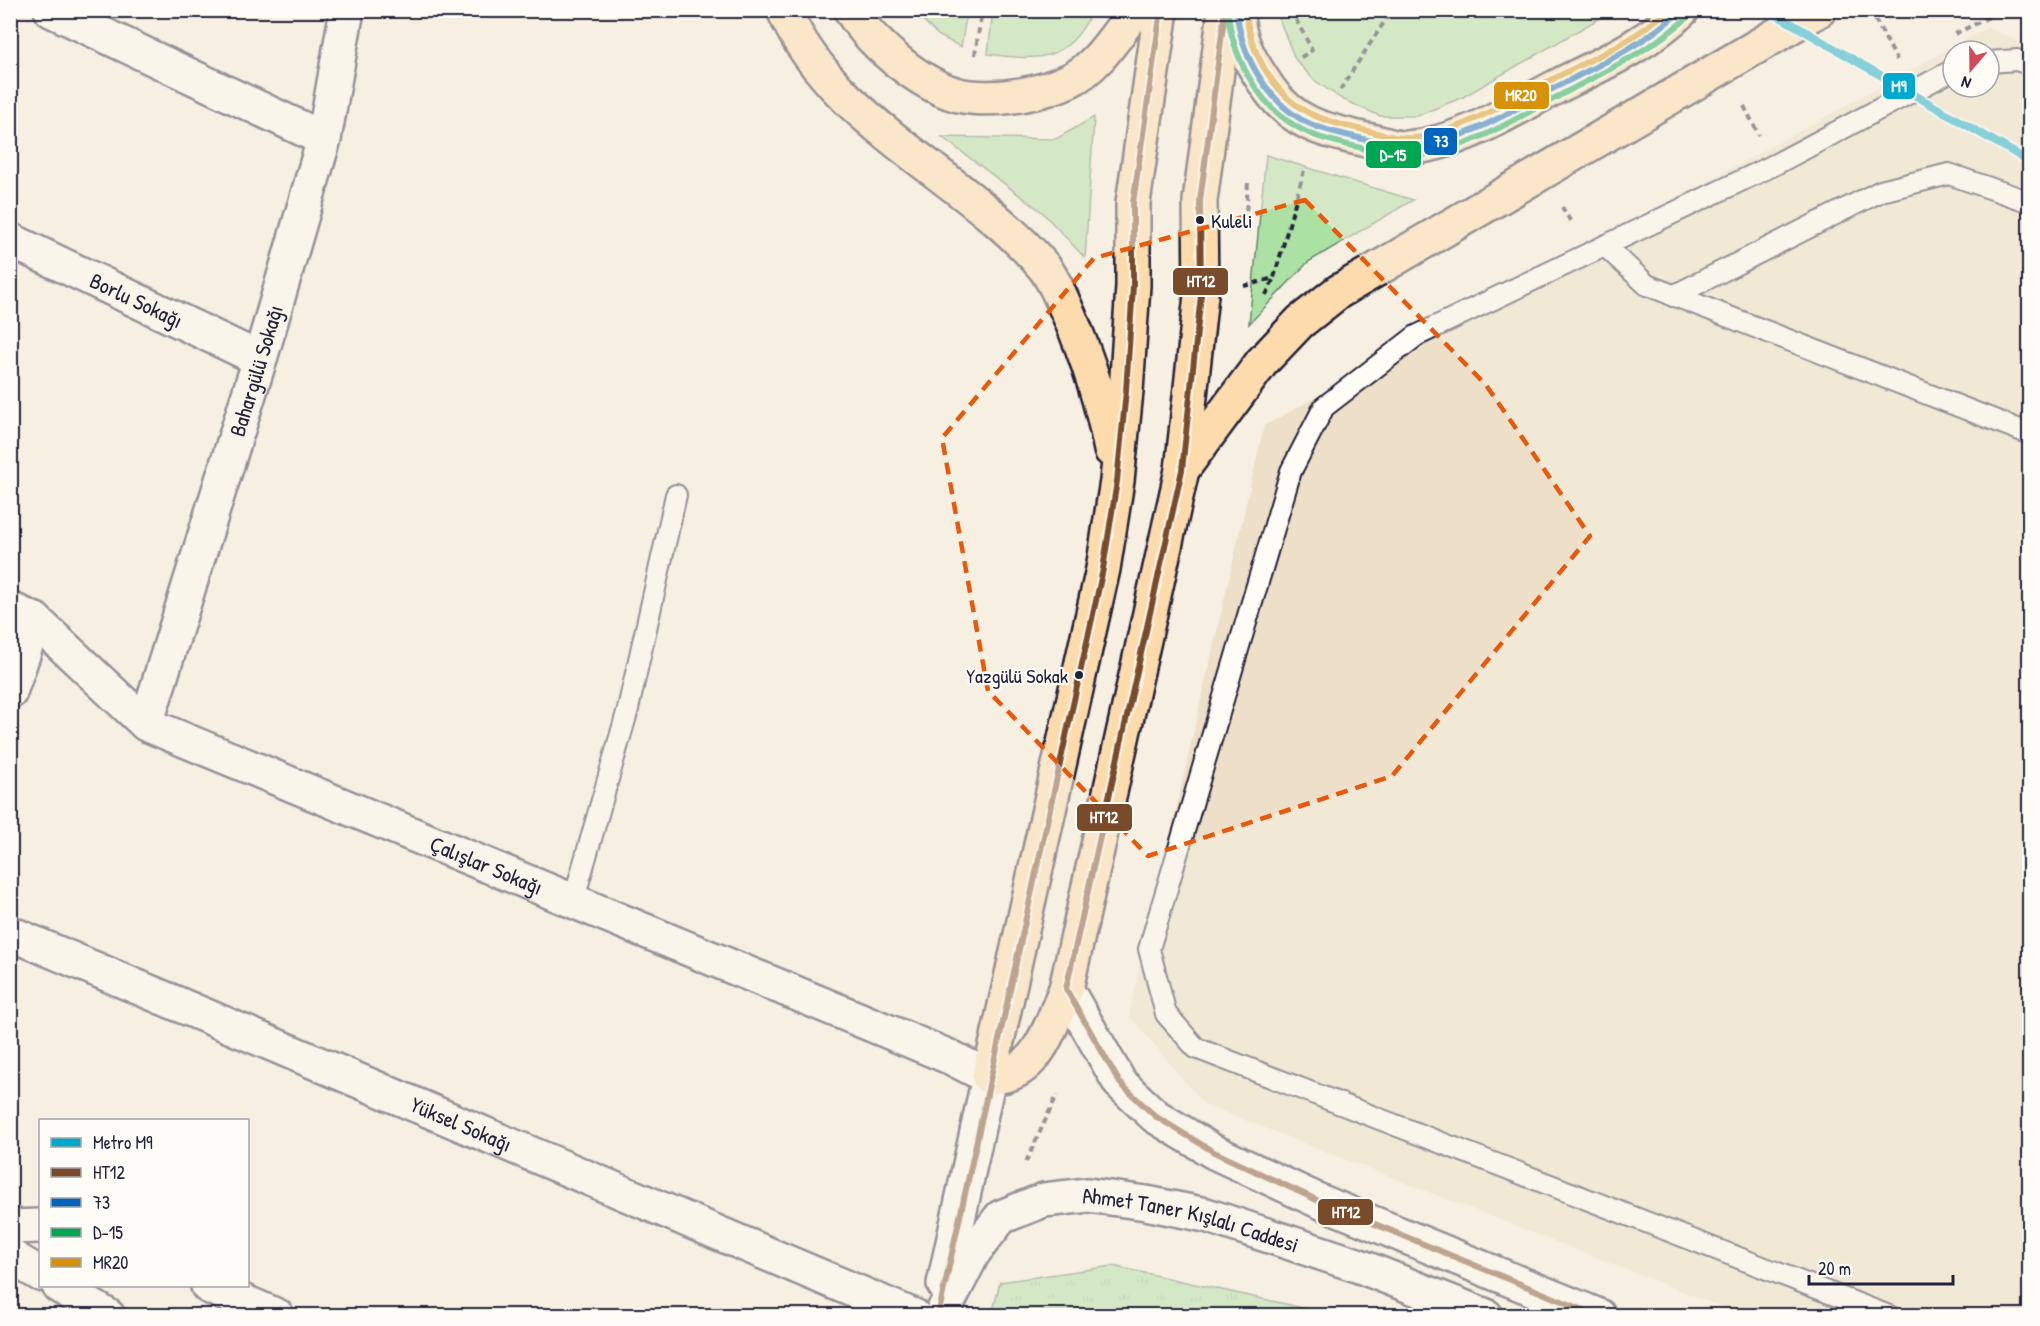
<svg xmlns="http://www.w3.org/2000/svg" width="2040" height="1326" viewBox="0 0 2040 1326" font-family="'Patrick Hand',sans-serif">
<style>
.built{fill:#eddfc8;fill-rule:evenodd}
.grass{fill:#ace1a4;stroke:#678270;stroke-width:1.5}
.park{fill:url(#park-tufts);stroke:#678270;stroke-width:1.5}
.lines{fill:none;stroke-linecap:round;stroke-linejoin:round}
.lane-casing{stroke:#22223b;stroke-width:24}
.street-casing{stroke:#22223b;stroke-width:38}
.secondary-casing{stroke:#22223b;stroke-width:38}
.primary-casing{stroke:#22223b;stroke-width:38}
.path{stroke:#22223b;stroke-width:4;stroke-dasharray:6 4.5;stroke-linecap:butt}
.lane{stroke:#fdfcf7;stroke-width:20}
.street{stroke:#fdfcf7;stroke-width:33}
.secondary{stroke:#fdfcf7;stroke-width:33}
.primary{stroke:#fedbac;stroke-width:33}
.bus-1-casing{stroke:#fdfcf7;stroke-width:10}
.bus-2-casing{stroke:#fdfcf7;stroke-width:10}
.bus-3-casing{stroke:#fdfcf7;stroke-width:10}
.bus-4-casing{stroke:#fdfcf7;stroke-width:10}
.bus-1{stroke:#7a4b2a;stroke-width:6}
.bus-2{stroke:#0065bd;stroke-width:6}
.bus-3{stroke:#00a651;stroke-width:6}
.bus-4{stroke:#d79209;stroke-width:6}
.metro-1-casing{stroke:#fdfcf7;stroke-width:12}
.metro-1{stroke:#00a9ce;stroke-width:8}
.marked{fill:none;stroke:#e8590c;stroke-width:4.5;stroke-dasharray:12 8;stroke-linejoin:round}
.bus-dot{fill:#22223b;stroke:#fdfcf7;stroke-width:2}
.labels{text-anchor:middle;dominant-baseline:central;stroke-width:4.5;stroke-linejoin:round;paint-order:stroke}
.bus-label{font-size:20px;fill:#22223b;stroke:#fdfcf7;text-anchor:start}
.street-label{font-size:22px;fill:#22223b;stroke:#fdfcf7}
.line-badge{stroke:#fdfcf7;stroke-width:2}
.badge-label{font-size:16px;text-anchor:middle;font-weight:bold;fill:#fff}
</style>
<defs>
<pattern id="park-tufts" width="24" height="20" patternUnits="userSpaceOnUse" patternTransform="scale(1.5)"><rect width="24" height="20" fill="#ace1a4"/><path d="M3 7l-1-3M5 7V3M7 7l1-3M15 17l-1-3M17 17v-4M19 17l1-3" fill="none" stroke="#94c18e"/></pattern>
</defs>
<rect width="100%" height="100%" fill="#f6efe2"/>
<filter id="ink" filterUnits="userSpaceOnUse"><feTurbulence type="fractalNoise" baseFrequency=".0167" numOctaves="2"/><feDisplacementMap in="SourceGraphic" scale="12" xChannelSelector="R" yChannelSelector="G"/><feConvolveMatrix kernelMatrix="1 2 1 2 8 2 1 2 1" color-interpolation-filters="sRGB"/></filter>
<g filter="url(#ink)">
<!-- built -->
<path class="built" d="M 1987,28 L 2029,45 L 2029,1315 L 1743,1315 L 1204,1104 L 1129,1015 L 1264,426 ZM 1953,51 L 1989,51 L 1989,87 L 1953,87 Z"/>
<!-- grass -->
<g class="grass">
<path d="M 913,11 L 967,11 L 961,47 L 939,36 Z"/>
<path d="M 993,11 L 993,10 L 1092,11 C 1069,62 1038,61 988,54 Z"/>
<path d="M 1276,11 L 1276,10 L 1612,11 L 1463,97 L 1417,116 L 1380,116 L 1342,99 L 1314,80 L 1295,59 Z"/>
<path d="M 1094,117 L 1085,258 L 1042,212 L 942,137 L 1056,139 Z"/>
<path d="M 1266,155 L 1413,200 L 1308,262 L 1249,324 Z"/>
</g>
<!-- park -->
<path class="park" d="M 1113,1266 L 1335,1315 L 992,1315 L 1000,1282 Z"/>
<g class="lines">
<defs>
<g id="lane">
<path d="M 1989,62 L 2017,60 L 2030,65"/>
<path d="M 1605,246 L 1647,285 L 2030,434"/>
<path d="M 1673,296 L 1881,191 L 1949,174 L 2030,202"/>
<path d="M 573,902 L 628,709 L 676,495"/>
<path d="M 1889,1316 L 1196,1048 L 1166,1014 L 1149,949 L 1291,471 L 1324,407 L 1416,336 L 1776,164 L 1953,70"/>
</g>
<g id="street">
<path d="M 51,10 L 324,139"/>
<path id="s1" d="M 10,240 L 260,359"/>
<path id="s2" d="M 10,609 L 35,620 L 146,724 L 952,1058 L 989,1077"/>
<path d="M 10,692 L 35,620"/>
<path id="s3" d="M 146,724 L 260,359 L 324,139 L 347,10"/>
<path id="s4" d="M 10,933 L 914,1316"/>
<path d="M 10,1227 L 40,1226"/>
<path d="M 10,1256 L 40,1274"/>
<path d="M 59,1286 L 108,1316"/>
<path d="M 208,1286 L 277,1316"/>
</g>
<g id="secondary">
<path d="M 1066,989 L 1120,1083 L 1155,1116 L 1214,1152 L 1319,1201 L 1599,1316"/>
<path d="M 944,1284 L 989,1077"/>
<path id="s5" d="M 941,1316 L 973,1253 L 1001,1217 L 1044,1200 L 1088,1195 L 1146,1203 L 1206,1215 L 1357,1265 L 1486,1316"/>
</g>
<g id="primary">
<path d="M 784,10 C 831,122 967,176 1044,267 C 1055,281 1062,300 1069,315 C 1088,359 1102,403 1111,450"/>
<path d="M 851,10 C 870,44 931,95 971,97 C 1002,100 1041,94 1070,80 C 1099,66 1116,34 1136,10"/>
<path d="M 1161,10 L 1133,203 L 1133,286 L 1126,391 L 1117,481 L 1103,569 L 989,1077 C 1038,1078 1050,1026 1066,989 L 1182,470 L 1201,295 L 1200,201 L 1225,10"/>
<path d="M 1237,10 C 1237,42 1252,64 1269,89 C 1296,127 1329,131 1371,141 C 1382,143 1396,149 1407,148 C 1460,144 1508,112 1554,88 C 1597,66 1647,45 1682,10"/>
<path d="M 1182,470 L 1262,362 L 1300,322 L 1338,292 L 1819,10"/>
</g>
</defs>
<!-- lane casing -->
<use href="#lane" class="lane-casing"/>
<!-- street casing -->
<use href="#street" class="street-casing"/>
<!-- secondary casing -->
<use href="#secondary" class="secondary-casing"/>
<!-- primary casing -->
<use href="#primary" class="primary-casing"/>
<!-- path -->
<g class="path">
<path d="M 1291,10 L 1312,50 L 1298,59"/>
<path d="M 1870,10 L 1897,60"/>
<path d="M 1955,34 L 2003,10"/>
<path d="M 975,55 L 982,10"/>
<path d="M 1340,90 L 1392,10"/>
<path d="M 1744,106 L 1759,135"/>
<path d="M 1562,207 L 1572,224"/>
<path d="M 1245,231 L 1248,182"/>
<path d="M 1244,286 L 1274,278 L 1305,167"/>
<path d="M 1266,295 L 1274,278"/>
<path d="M 1026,1162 L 1057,1095"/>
</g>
<!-- lane -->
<use href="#lane" class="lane"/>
<!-- street -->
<use href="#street" class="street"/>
<!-- secondary -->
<use href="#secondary" class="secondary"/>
<!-- primary -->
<use href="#primary" class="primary"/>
<defs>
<g id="bus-1">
<path d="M 1225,10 L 1200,201 L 1201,295 L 1182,470 L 1066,989 L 1120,1083 L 1155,1116 L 1214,1152 L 1319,1201 L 1598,1316"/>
<path d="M 938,1316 L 1103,569 L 1117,481 L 1126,391 L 1133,286 L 1133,203 L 1161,10"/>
</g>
<path id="bus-2" d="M 1237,10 C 1239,52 1266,99 1302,120 C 1321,130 1342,134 1363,139 C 1385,144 1403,150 1425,145 C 1472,137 1513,110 1554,88 C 1599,65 1644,45 1681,10"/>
<path id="bus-3" d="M 1228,11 C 1231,55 1258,105 1297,127 C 1317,139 1340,143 1362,148 C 1385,154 1405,159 1429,154 C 1475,145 1516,118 1557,97 C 1603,72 1649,52 1688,17"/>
<path id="bus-4" d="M 1246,10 C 1248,49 1273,93 1307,112 C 1326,122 1348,126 1368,131 C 1389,136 1405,141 1426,136 C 1471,126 1510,100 1551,80 C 1591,59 1634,41 1668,10"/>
</defs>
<!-- bus-1 casing -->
<use href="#bus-1" class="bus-1-casing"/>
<!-- bus-2 casing -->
<use href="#bus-2" class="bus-2-casing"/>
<!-- bus-3 casing -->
<use href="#bus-3" class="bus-3-casing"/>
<!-- bus-4 casing -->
<use href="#bus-4" class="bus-4-casing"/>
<!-- bus-1 -->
<use href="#bus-1" class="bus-1"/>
<!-- bus-2 -->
<use href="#bus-2" class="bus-2"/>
<!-- bus-3 -->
<use href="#bus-3" class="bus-3"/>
<!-- bus-4 -->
<use href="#bus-4" class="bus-4"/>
<defs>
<path id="metro-1" d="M 1768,10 L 2030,162"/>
</defs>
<!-- metro-1 casing -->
<use href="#metro-1" class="metro-1-casing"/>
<!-- metro-1 -->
<use href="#metro-1" class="metro-1"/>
</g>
</g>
<!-- marked area -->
<path d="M0 0H2040V1326H0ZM 1305,200 L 1486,385 L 1590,536 L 1392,776 L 1148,856 L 988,691 L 942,438 L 1094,258 Z" fill="#f6efe2" fill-opacity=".55" fill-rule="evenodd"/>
<path class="marked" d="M 1305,200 L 1486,385 L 1590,536 L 1392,776 L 1148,856 L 988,691 L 942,438 L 1094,258 Z"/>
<!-- markers -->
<g class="bus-dot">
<circle cx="1200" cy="220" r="5"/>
<circle cx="1079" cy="675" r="5"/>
</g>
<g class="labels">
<!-- bus labels -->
<g class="bus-label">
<text x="1211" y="220">Kuleli</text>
<text x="1068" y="675" text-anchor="end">Yazgülü Sokak</text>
</g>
<!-- street labels -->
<g class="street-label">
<text stroke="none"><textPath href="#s1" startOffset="140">Borlu Sokağı</textPath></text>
<text stroke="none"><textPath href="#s3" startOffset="370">Bahargülü Sokağı</textPath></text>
<text stroke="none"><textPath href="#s2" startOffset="548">Çalışlar Sokağı</textPath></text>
<text stroke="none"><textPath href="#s4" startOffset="490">Yüksel Sokağı</textPath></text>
<text stroke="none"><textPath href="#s5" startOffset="312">Ahmet Taner Kışlalı Caddesi</textPath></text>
</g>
</g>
<g class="line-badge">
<rect x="1882" y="72" width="34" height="28" rx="6" fill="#00a9ce"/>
<rect x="1493" y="81" width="57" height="29" rx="6" fill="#d79209"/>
<rect x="1423" y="127" width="35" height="29" rx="6" fill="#0065bd"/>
<rect x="1365" y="140" width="57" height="29" rx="6" fill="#00a651"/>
<rect x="1172" y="267" width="57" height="29" rx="6" fill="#7a4b2a"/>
<rect x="1076" y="803" width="57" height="29" rx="6" fill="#7a4b2a"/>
<rect x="1317" y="1198" width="57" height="28" rx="6" fill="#7a4b2a"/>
</g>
<g class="badge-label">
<text x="1899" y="92">M9</text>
<text x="1521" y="101">MR20</text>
<text x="1441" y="147">73</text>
<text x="1393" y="161">D-15</text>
<text x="1201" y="287">HT12</text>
<text x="1104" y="823">HT12</text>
<text x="1346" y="1218">HT12</text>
</g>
<!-- margin -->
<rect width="2040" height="1326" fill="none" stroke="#fdfcf7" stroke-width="36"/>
<rect x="18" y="18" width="2004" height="1290" fill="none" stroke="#22223b" stroke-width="2" filter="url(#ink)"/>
<!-- legend -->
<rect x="39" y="1119" width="210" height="168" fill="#fdfcf7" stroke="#a5a5ac" stroke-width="1.5"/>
<rect x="51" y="1138" width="30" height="9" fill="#00a9ce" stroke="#a5a5ac" stroke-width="1.5"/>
<text x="93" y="1149" font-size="18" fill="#22223b">Metro M9</text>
<rect x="51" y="1168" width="30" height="9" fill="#7a4b2a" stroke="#a5a5ac" stroke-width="1.5"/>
<text x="93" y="1179" font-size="18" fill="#22223b">HT12</text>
<rect x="51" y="1198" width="30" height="9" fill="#0065bd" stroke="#a5a5ac" stroke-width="1.5"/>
<text x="93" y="1209" font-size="18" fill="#22223b">73</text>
<rect x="51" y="1228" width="30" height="9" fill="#00a651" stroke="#a5a5ac" stroke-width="1.5"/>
<text x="93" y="1239" font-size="18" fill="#22223b">D-15</text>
<rect x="51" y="1258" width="30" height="9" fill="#d79209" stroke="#a5a5ac" stroke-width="1.5"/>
<text x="93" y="1269" font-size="18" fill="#22223b">MR20</text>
<!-- north arrow -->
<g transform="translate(1971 69) rotate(200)"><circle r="28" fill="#fdfcf7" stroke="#a5a5ac" stroke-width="1.5"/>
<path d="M0-4.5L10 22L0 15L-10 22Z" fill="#d1495b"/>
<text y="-9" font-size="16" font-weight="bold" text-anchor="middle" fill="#22223b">N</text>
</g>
<!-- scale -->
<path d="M1809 1275v9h144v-9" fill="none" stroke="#22223b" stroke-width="3"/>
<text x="1818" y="1275" font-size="18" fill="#22223b" stroke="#fdfcf7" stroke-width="4.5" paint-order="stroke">20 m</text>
</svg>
